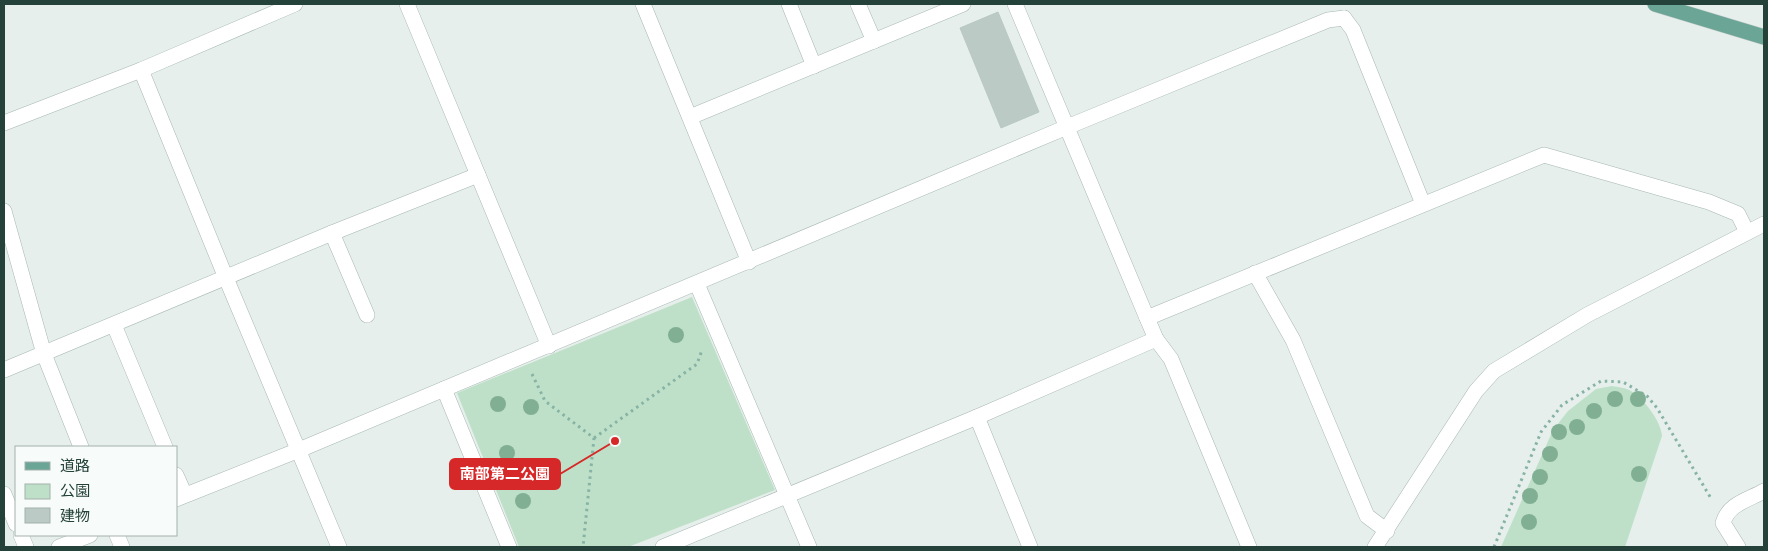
<svg xmlns="http://www.w3.org/2000/svg" width="1768" height="551" viewBox="0 0 1768 551" font-family="'Asap Condensed','Noto Sans JP',sans-serif">
<style>
.green{fill:#bfe0c8}
.building{fill:#bbcac4;stroke:#b8c9c2}
.lines{fill:none;stroke-linecap:round;stroke-linejoin:round}
.minor-casing{stroke:#a8b8b2;stroke-width:16}
.major-casing{stroke:#c2cac8;stroke-width:16}
.path{stroke:#86b3a5;stroke-width:3;stroke-dasharray:2.5 4;stroke-linecap:butt}
.minor{stroke:#fff;stroke-width:15}
.major{stroke:#6aa596;stroke-width:15}
.tree{fill:#80af93}
.leader{fill:none;stroke:#d62828;stroke-width:2}
.callout-dot{fill:#d62828;stroke:#f7fbf9;stroke-width:2}
.callout{fill:#d62828;stroke:#d62828;stroke-width:2}
.callout-label{font-size:15px;text-anchor:middle;font-weight:bold;fill:#fff}
</style>
<rect width="100%" height="100%" fill="#e6efeb"/>
<!-- green -->
<g class="green">
<path d="M 692,297 L 775,490 L 628,547 L 519,547 L 457,393 Z"/>
<path d="M 1612,386 C 1618,387 1626,388 1631,391 C 1644,399 1661,421 1662,436 L 1625,547 L 1501,547 L 1553,430 L 1568,411 L 1596,389 Z"/>
</g>
<!-- building -->
<path class="building" d="M 998,12 L 1039,112 L 1001,128 L 960,28 Z"/>
<g class="lines">
<defs>
<g id="minor">
<path d="M 407,4 L 549,346"/>
<path d="M 643,4 L 749,262"/>
<path d="M 789,4 L 814,66"/>
<path d="M 858,4 L 874,41"/>
<path d="M 1015,4 L 1147,318 L 1156,339 L 1171,359 L 1249,547"/>
<path d="M 1344,18 L 1353,30 L 1423,204"/>
<path d="M 141,70 L 226,278 L 339,547"/>
<path d="M 690,117 L 963,4"/>
<path d="M 4,123 L 141,70 L 295,4"/>
<path d="M 4,211 L 44,354 L 81,447"/>
<path d="M 332,233 L 367,315"/>
<path d="M 1255,273 L 1293,340 L 1367,516 L 1387,531"/>
<path d="M 697,284 L 809,547"/>
<path d="M 1147,318 L 1544,155 L 1709,202 L 1738,214 L 1747,232"/>
<path d="M 114,325 L 165,447"/>
<path d="M 4,370 L 332,233 L 478,175"/>
<path d="M 444,389 L 509,547"/>
<path d="M 977,417 L 1030,547"/>
<path d="M 176,475 L 185,495"/>
<path d="M 4,494 L 16,524"/>
<path d="M 176,499 L 299,450 L 1067,127 L 1328,20 L 1344,18"/>
<path d="M 21,535 L 26,547"/>
<path d="M 117,535 L 122,547"/>
<path d="M 59,547 L 90,535"/>
<path d="M 663,547 L 977,417 L 1156,339"/>
<path d="M 1375,547 L 1476,391 L 1494,371 L 1587,315 L 1764,224"/>
<path d="M 1738,547 L 1723,523 C 1728,504 1748,500 1764,491"/>
</g>
<path id="major" d="M 1655,4 L 1764,37"/>
</defs>
<!-- minor casing -->
<use href="#minor" class="minor-casing"/>
<!-- major casing -->
<use href="#major" class="major-casing"/>
<!-- path -->
<g class="path">
<path d="M 532,374 L 545,401 L 594,438 L 583,547"/>
<path d="M 594,438 L 697,364 L 702,350"/>
<path d="M 1494,547 L 1541,432 L 1562,405 L 1601,381 L 1623,382 L 1647,396 L 1657,408 L 1712,500"/>
</g>
<!-- minor -->
<use href="#minor" class="minor"/>
<!-- major -->
<use href="#major" class="major"/>
</g>
<!-- trees -->
<g class="tree">
<circle cx="676" cy="335" r="8"/>
<circle cx="1615" cy="399" r="8"/>
<circle cx="1638" cy="399" r="8"/>
<circle cx="498" cy="404" r="8"/>
<circle cx="531" cy="407" r="8"/>
<circle cx="1594" cy="411" r="8"/>
<circle cx="1577" cy="427" r="8"/>
<circle cx="1559" cy="432" r="8"/>
<circle cx="507" cy="453" r="8"/>
<circle cx="1550" cy="454" r="8"/>
<circle cx="1639" cy="474" r="8"/>
<circle cx="1540" cy="477" r="8"/>
<circle cx="1530" cy="496" r="8"/>
<circle cx="523" cy="501" r="8"/>
<circle cx="1529" cy="522" r="8"/>
</g>
<!-- callouts -->
<path class="leader" d="M615 441L560 474"/>
<circle class="callout-dot" cx="615" cy="441" r="5"/>
<rect class="callout" x="450" y="459" width="110" height="30" rx="5"/>
<g class="callout-label">
<text x="505" y="479">南部第二公園</text>
</g>
<!-- border -->
<rect width="1768" height="551" fill="none" stroke="#24423a" stroke-width="10"/>
<!-- legend -->
<rect x="15" y="446" width="162" height="90" fill="#f7fbf9" stroke="#a3b1ad"/>
<rect x="25" y="462" width="25" height="8" fill="#6aa596" stroke="#a3b1ad"/>
<text x="60" y="471" font-size="15" fill="#24423a">道路</text>
<rect x="25" y="484" width="25" height="15" fill="#bfe0c8" stroke="#a3b1ad"/>
<text x="60" y="496" font-size="15" fill="#24423a">公園</text>
<rect x="25" y="508" width="25" height="15" fill="#bbcac4" stroke="#a3b1ad"/>
<text x="60" y="521" font-size="15" fill="#24423a">建物</text>
</svg>
